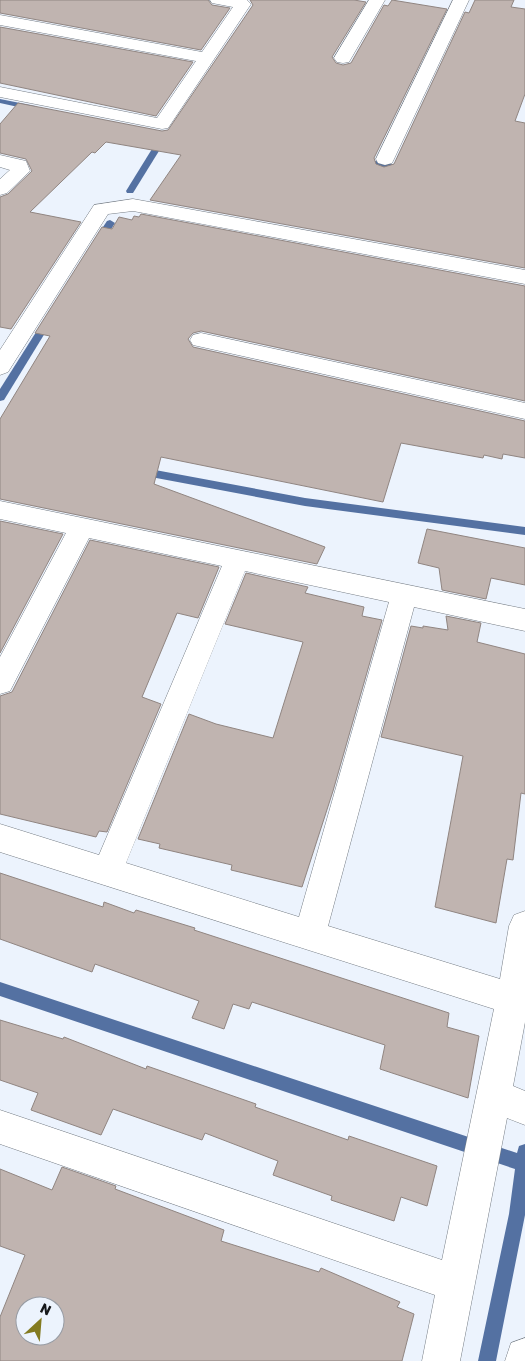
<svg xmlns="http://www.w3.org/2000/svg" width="525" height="1361" viewBox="0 0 525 1361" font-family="Rubik,sans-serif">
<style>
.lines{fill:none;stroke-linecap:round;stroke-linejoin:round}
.stream{fill:#5471a2;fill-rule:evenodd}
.building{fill:#c0b4b0;stroke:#908581;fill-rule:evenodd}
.minor-casing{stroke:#767d85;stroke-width:1}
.minor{fill:#fff;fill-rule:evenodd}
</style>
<rect width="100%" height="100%" fill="#ecf3fd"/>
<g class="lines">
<!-- stream -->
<g class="stream">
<path d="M 0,99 L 35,106 L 36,108 L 32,110 L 0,103 Z"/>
<path d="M 160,136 L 167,138 L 133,193 L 127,193 L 126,191 Z"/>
<path d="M 360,158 L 402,166 L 406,169 L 402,172 L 357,163 L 356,161 Z"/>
<path d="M 110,220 L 115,223 L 103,242 L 101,244 L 95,244 L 93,242 L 107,221 Z"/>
<path d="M 48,317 L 53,320 L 4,400 L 0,401 L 0,389 L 45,318 Z"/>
<path d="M 139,467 L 305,498 L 525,527 L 525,535 L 305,506 L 135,474 L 134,471 L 135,468 Z"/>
<path d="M 0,982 L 517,1153 L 519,1146 L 525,1144 L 525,1215 L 496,1361 L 478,1361 L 509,1214 L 515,1169 L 0,996 Z"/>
</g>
</g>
<!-- building -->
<g class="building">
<path d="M 0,0 L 208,0 L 212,5 L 230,8 L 201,50 L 0,13 Z"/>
<path d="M 250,0 L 354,0 L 366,2 L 332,57 L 336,63 L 343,65 L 351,63 L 384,5 L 388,6 L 392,0 L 447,9 L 374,158 L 376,164 L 384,167 L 394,164 L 465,12 L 469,13 L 475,0 L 514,0 L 511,7 L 525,9 L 525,94 L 515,121 L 525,123 L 525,268 L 150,200 L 181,155 L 106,142 L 95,153 L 92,152 L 30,212 L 81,222 L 11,329 L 0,327 L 0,197 L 8,194 L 32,171 L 26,159 L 0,153 L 0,124 L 18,103 L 162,131 L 168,130 L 253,5 Z"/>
<path d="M 0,27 L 193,62 L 156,116 L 0,83 Z"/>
<path d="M 141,214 L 525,286 L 525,401 L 201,331 L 193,333 L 188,339 L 193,347 L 525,421 L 525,458 L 503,454 L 502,459 L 484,455 L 483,458 L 401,443 L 383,502 L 161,457 L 154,484 L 325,547 L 317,564 L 0,499 L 0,419 L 50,336 L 35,333 L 102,227 L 112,229 L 119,217 L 132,220 L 134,216 L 139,217 Z"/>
<path d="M 0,521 L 63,534 L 0,653 Z"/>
<path d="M 427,529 L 525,548 L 525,585 L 491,578 L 486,599 L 442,590 L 439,568 L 418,563 Z"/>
<path d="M 90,540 L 219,567 L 198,618 L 177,613 L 142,697 L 161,704 L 107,832 L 99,831 L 96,837 L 0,814 L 0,696 L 12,692 Z"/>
<path d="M 246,573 L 308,587 L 305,593 L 364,607 L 362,616 L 382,620 L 333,791 L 302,887 L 231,870 L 232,865 L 159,848 L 160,844 L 138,839 L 189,714 L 216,724 L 273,738 L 303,642 L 225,624 Z"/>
<path d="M 446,616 L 481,623 L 477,642 L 525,654 L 525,794 L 521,793 L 513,860 L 507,859 L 496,923 L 435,907 L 463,756 L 381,737 L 411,626 L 423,628 L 423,626 L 448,630 Z"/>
<path d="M 0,873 L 103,907 L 104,902 L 134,913 L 136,910 L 195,928 L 194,930 L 449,1013 L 447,1027 L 479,1036 L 468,1098 L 380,1069 L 385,1045 L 252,1002 L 249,1009 L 233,1004 L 224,1029 L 192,1018 L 199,1001 L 95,964 L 92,972 L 0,939 Z"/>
<path d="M 0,1020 L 63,1039 L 64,1037 L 146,1069 L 147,1066 L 256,1104 L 255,1107 L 348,1140 L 349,1136 L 437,1166 L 427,1206 L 401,1197 L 394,1221 L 331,1200 L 332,1196 L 273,1175 L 278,1161 L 205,1133 L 202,1140 L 113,1109 L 101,1135 L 31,1110 L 38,1093 L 0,1080 Z"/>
<path d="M 62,1167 L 116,1186 L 115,1189 L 224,1230 L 221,1241 L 319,1272 L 321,1268 L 400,1302 L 397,1307 L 414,1314 L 402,1361 L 0,1361 L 0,1317 L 25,1255 L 0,1246 L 0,1169 L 52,1190 ZM 25,1306 L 55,1306 L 55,1336 L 25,1336 Z"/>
</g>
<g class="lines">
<defs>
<g id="minor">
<path d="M 210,0 L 247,0 L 251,4 L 168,128 L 162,129 L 0,97 L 0,87 L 157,118 L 196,61 L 0,25 L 0,15 L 202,52 L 233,7 L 212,3 Z"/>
<path d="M 369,0 L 385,0 L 349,62 L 343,63 L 337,62 L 334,58 Z"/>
<path d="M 453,0 L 469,0 L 394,159 L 392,163 L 385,165 L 378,163 L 376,159 Z"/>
<path d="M 0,155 L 26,161 L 30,171 L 7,193 L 0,195 L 0,179 L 10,170 L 0,167 Z"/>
<path d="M 133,199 L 525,270 L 525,284 L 133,211 L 108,214 L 8,372 L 0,375 L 0,350 L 94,205 Z"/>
<path d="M 201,333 L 525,403 L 525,419 L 193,345 L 190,340 L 193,335 Z"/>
<path d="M 0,501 L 525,609 L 525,631 L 414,607 L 328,926 L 500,979 L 509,926 L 514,915 L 525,911 L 525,1022 L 513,1086 L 525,1091 L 525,1125 L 507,1118 L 460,1361 L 422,1361 L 435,1295 L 0,1144 L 0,1110 L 442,1260 L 494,1009 L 0,852 L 0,824 L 99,855 L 222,566 L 89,538 L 10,691 L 0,694 L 0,657 L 66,533 L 0,519 ZM 245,571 L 389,602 L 299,917 L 126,863 Z"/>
<path d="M 525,1338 L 525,1361 L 505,1361 L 511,1343 Z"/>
</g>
</defs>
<!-- minor casing -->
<use href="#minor" class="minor-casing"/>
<!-- minor -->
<use href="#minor" class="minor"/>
</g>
<!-- north arrow -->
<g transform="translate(40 1321) rotate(26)"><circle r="24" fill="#ecf3fd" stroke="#969ba3"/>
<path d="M0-4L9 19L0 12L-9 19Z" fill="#837b21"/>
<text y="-8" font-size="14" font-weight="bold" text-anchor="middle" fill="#16181b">N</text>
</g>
</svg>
